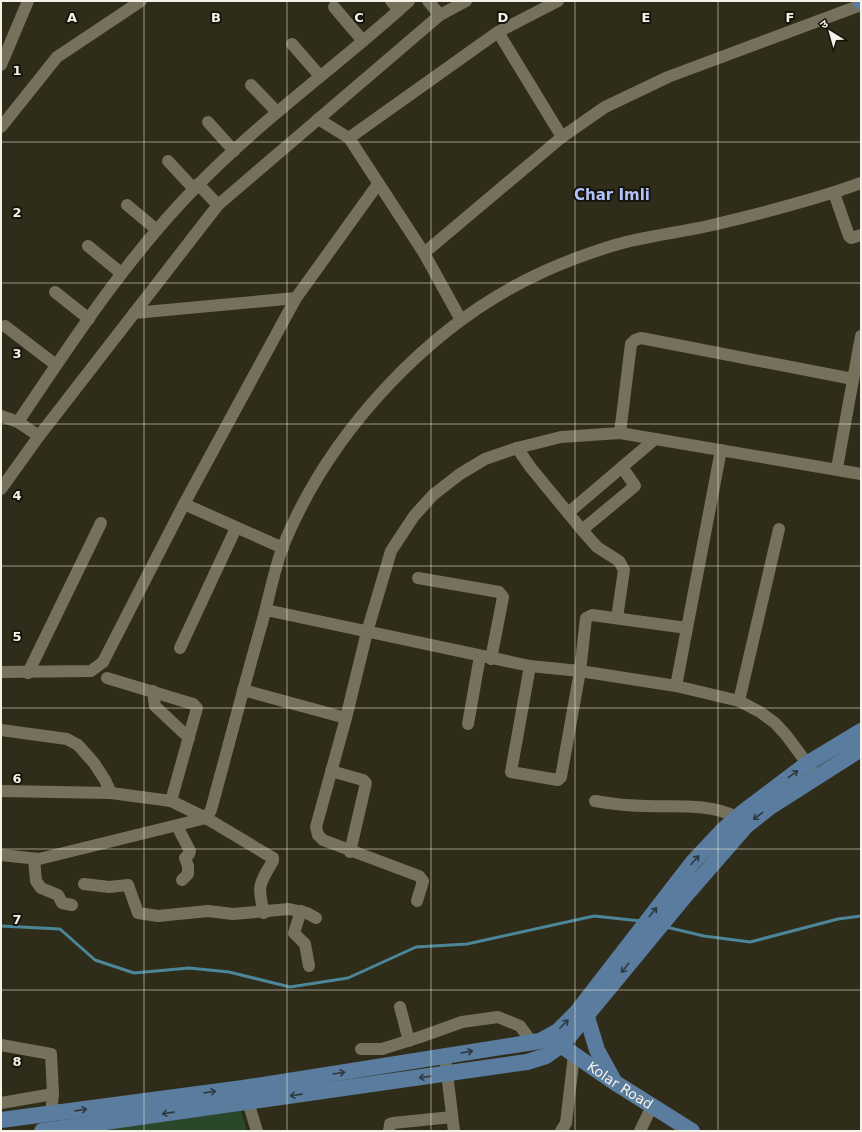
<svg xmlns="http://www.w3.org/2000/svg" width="862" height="1132" viewBox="0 0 862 1132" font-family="'DejaVu Sans','Noto Sans Devanagari',sans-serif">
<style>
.green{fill:#2b4729}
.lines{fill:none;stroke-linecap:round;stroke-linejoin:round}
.stream{stroke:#4c8699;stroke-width:3}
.minor{stroke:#75715c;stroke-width:12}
.major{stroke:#5a7c9f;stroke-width:16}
.oneway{stroke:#2e383f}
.grid{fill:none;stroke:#f5f3e7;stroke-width:1;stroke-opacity:0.55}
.labels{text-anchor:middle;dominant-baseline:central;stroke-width:4;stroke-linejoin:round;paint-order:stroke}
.street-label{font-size:14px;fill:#f5f3e7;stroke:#16140c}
.neighbourhood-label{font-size:15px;font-weight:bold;fill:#b2c2f9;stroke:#16140c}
.grid-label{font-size:13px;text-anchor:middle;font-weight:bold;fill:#f5f3e7;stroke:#16140c;stroke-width:4;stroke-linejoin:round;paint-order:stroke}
</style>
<rect width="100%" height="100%" fill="#302c1a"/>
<!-- green -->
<path class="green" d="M 241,1111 L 247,1131 L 94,1131 Z"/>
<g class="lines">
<!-- stream -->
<g class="stream">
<path d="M 1,926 L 60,929 L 95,960 L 134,973 L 189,968 L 229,972 L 290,987 L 348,978 L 416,947 L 467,944 L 594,916 L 641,921"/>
<path d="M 666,927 L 704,936 L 750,942 L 838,919 L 861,916"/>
</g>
<!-- minor -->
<g class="minor">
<path d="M 391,1 L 399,10"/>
<path d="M 428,1 L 440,15"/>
<path d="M 334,7 L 363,41"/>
<path d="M 498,32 L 562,137"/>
<path d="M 292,44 L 320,76"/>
<path d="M 1,65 L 28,1"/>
<path d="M 251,85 L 277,112"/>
<path d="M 318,119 L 349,138 L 424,253 L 461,320"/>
<path d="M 208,122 L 234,151"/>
<path d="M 1,127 L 57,57 L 141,1"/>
<path d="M 349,138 L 498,32 L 558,1"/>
<path d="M 168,161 L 194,189"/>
<path d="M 198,184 L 218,205"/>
<path d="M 834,193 L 849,236 L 851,238 L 861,235"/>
<path d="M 127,205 L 157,230"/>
<path d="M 88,246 L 121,273"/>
<path d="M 424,253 L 562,137 L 605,107 L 668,77 L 861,5"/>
<path d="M 55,292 L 89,319"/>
<path d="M 134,313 L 296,298"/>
<path d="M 5,326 L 56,365"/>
<path d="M 1,416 L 18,422 L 39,436"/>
<path d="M 18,422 C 73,340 128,256 197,186 C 263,118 340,64 409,1"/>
<path d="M 620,433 L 631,344 L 635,340 L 641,338 L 853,379"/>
<path d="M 517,448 L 531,468 L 582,530 L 597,547 L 619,561 L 624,570 L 617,618"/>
<path d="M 837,468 L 861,336"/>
<path d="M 1,489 L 39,436 L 218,205 L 440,15 L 466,1"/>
<path d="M 184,504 L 283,548"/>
<path d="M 568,513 L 655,439"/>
<path d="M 582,530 L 635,486 L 622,467"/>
<path d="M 418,578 L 499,592 L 503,597 L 491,659"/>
<path d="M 266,610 L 530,666 L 580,671 L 676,686 L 739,701 L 760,712 L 775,723 L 786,735 L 812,770"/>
<path d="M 180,648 L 236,528"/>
<path d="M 530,666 L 511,772 L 558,780 L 561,777 L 580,671 L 586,618 L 592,615 L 687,628"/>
<path d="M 1,672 L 91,671 L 103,662 L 184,504 L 296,298 L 378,184"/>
<path d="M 28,673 L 101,523"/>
<path d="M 107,678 L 193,704 L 197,708 L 171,801"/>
<path d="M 676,686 L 721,450"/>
<path d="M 243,690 L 346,718"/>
<path d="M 153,691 L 155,706 L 189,738"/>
<path d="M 739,701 L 779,529"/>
<path d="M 468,724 L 480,656"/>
<path d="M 1,730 L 67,739 L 78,745 L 94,763 L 105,780 L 111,793"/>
<path d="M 331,771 L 363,780 L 366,783 L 350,852"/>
<path d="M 1,791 L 111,793 L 171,801 L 206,818 L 273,858 L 273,861 C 259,884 257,886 264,913"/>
<path d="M 595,801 C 612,804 629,806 647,806 C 678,807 708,803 737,817"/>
<path d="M 177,826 L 190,851 L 189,854 L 185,858 L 188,866 L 188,874 L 182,880"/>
<path d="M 1,855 L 39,859 L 206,818 L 211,810 C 228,748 244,685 262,623 C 269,598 274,570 283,546 C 330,431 431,322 545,271 C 567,261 592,252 615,245 C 645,236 677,233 708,226 C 759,214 812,201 861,183"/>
<path d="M 34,859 L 36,881 L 41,888 L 58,895 L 62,903 L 72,905"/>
<path d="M 84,884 L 109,887 L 128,885 L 138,913 L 158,916 L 208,911 L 233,914 L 289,909 L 307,913 L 316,918"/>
<path d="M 417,901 L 423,881 L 419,876 L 323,840 L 318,835 L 316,827 L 346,718 L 367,632 L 391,551 L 414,516 L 433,495 L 460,474 L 485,459 L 517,448 L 561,437 L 620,433 L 861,474"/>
<path d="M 301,911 L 294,933 L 305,944 L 309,966"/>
<path d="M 400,1007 L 409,1041"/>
<path d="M 1,1045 L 51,1054 L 53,1094 L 51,1114"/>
<path d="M 361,1049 L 382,1049 L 420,1037 L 462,1022 L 498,1017 L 520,1026 L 531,1041"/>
<path d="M 446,1065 L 454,1131"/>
<path d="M 248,1102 L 257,1131"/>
<path d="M 1,1103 L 53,1094"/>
<path d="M 389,1131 L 390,1124 L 393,1123 L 452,1117"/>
<path d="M 561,1131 L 566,1123 L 574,1055"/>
<path d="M 640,1131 L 652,1106"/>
</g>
<!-- major -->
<g class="major">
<path d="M 861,1 L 861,2"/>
<path d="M 587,1017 L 597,1050 L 613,1079"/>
<path id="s1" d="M 553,1040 L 614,1082 L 692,1131"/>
<path d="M 1,1120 L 243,1088 L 540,1041 L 558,1031 L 577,1012 L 693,862 L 722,831 L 742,813 L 808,763 L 861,731"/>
<path d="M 42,1131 L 527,1062 L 546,1056 L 563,1044 L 686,895 L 746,826 L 770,807 L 861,749"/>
</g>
</g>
<!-- one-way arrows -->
<defs><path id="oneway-shaft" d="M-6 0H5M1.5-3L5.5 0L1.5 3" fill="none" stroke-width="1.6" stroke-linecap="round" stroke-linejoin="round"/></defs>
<g class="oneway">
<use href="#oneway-shaft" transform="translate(793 774) rotate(-36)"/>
<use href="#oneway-shaft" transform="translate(758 816) rotate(143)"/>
<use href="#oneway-shaft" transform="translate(695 860) rotate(-48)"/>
<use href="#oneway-shaft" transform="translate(653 912) rotate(-51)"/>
<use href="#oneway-shaft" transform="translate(625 968) rotate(129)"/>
<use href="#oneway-shaft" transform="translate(564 1024) rotate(-45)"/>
<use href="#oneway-shaft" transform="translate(467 1052) rotate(-10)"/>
<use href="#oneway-shaft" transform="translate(339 1073) rotate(-9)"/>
<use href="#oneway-shaft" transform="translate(425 1077) rotate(172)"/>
<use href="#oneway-shaft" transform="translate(210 1092) rotate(-8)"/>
<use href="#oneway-shaft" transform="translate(296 1095) rotate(172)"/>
<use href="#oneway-shaft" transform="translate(81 1110) rotate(-8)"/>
<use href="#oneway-shaft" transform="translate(168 1113) rotate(172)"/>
</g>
<!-- grid -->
<path class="grid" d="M 144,1 L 144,1131M 287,1 L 287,1131M 431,1 L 431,1131M 575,1 L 575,1131M 718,1 L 718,1131M 1,142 L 861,142M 1,283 L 861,283M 1,424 L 861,424M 1,566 L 861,566M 1,708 L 861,708M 1,849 L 861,849M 1,990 L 861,990"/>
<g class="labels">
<!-- street labels -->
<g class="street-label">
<text stroke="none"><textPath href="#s1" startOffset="81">Kolar Road</textPath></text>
</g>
<!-- neighbourhood labels -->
<g class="neighbourhood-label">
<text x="612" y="195">Char Imli</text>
</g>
</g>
<g class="grid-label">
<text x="72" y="22">A</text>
<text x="216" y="22">B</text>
<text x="359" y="22">C</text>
<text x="503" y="22">D</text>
<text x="646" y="22">E</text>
<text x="790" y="22">F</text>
<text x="17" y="75">1</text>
<text x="17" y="217">2</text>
<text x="17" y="358">3</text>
<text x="17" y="500">4</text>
<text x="17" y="641">5</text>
<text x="17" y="783">6</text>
<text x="17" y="924">7</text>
<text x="17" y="1066">8</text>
</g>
<!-- border -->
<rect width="862" height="1132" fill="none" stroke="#f5f3e7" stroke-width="4"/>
<!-- north arrow -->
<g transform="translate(830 32) rotate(323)" stroke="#16140c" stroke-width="3" paint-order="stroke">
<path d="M0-3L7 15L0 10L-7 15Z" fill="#f5f3e7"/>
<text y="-6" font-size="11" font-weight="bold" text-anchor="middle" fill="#f5f3e7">उ</text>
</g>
</svg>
